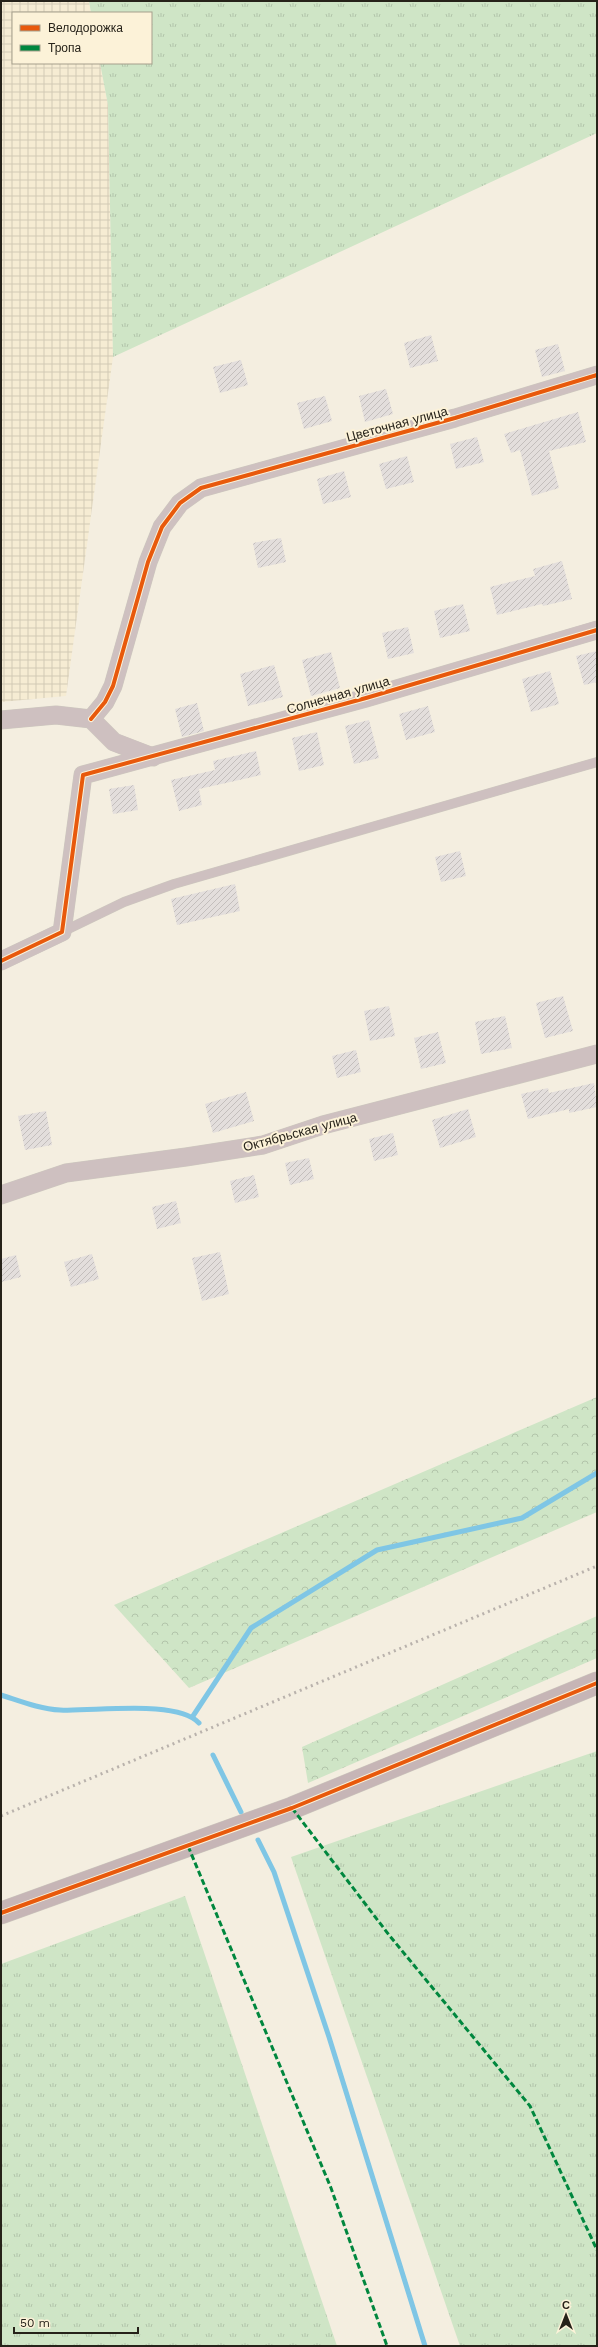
<svg xmlns="http://www.w3.org/2000/svg" width="598" height="2347" viewBox="0 0 598 2347" font-family="'Work Sans',sans-serif">
<style>
.industrial{fill:url(#industrial-grid)}
.grass{fill:url(#grass-tufts)}
.forest{fill:url(#forest-crowns)}
.lines{fill:none;stroke-linecap:round;stroke-linejoin:round}
.stream{stroke:#7fc6e5;stroke-width:5}
.building{fill:url(#building-hatch)}
.lane-casing{stroke:#cdc8be;stroke-width:10}
.street-casing{stroke:#cdc8be;stroke-width:19}
.secondary-casing{stroke:#cdc8be;stroke-width:23}
.lane{stroke:#cec0c0;stroke-width:9}
.street{stroke:#cec0c0;stroke-width:18}
.secondary{stroke:#c6b5b6;stroke-width:22}
.rail{stroke:#b9b2ac;stroke-width:3;stroke-dasharray:2 4;stroke-linecap:butt}
.quiet{stroke:#00873e;stroke-width:3;stroke-dasharray:6 3;stroke-linecap:butt}
.cycleway-casing{stroke:#fcf2d8;stroke-width:6}
.cycleway{stroke:#e8590c;stroke-width:4}
.labels{text-anchor:middle;dominant-baseline:central;stroke-width:4;stroke-linejoin:round;paint-order:stroke}
.street-label{font-size:13px;fill:#262219;stroke:#fcf2d8}
</style>
<defs>
<pattern id="industrial-grid" width="8" height="8" patternUnits="userSpaceOnUse"><rect width="8" height="8" fill="#f6ecd3"/><path d="M0 4h8M4 0v8" fill="none" stroke="#d3cab5"/></pattern>
<pattern id="grass-tufts" width="24" height="20" patternUnits="userSpaceOnUse"><rect width="24" height="20" fill="#cfe5c6"/><path d="M3 7l-1-3M5 7V3M7 7l1-3M15 17l-1-3M17 17v-4M19 17l1-3" fill="none" stroke="#b2c4aa"/></pattern>
<pattern id="forest-crowns" width="20" height="18" patternUnits="userSpaceOnUse"><rect width="20" height="18" fill="#cfe5c6"/><path d="M2 6a3 3 0 1 1 6 0M12 15a3 3 0 1 1 6 0" fill="none" stroke="#b2c4aa"/></pattern>
<pattern id="building-hatch" width="6" height="6" patternUnits="userSpaceOnUse"><rect width="6" height="6" fill="#e3dedc"/><path d="M-1 1l2-2M0 6l6-6M5 7l2-2" fill="none" stroke="#c3bebc"/></pattern>
</defs>
<rect width="100%" height="100%" fill="#f4eee0"/>
<!-- industrial -->
<path class="industrial" d="M 1,1 L 89,1 L 91,13 L 13,13 L 13,63 L 100,63 L 108,105 L 113,357 L 66,696 L 1,702 Z"/>
<!-- grass -->
<g class="grass">
<path d="M 89,1 L 597,1 L 597,133 L 113,357 L 108,105 L 100,63 L 151,63 L 151,13 L 91,13 Z"/>
<path d="M 597,1751 L 597,2346 L 460,2346 L 291,1857 Z"/>
<path d="M 185,1896 L 337,2346 L 1,2346 L 1,1964 Z"/>
</g>
<!-- forest -->
<g class="forest">
<path d="M 597,1397 L 597,1512 L 189,1688 L 114,1605 Z"/>
<path d="M 597,1616 L 597,1658 L 308,1783 L 302,1747 Z"/>
</g>
<g class="lines">
<!-- stream -->
<g class="stream">
<path d="M 1,1695 C 20,1701 40,1709 60,1710 C 93,1712 177,1699 199,1723"/>
<path d="M 193,1716 L 251,1628 L 377,1550 L 522,1518 L 597,1473"/>
<path d="M 213,1755 L 241,1812"/>
<path d="M 258,1840 L 274,1872 L 329,2037 L 425,2346"/>
</g>
</g>
<!-- building -->
<g class="building">
<path d="M 431,335 L 438,361 L 410,368 L 404,343 Z"/>
<path d="M 558,344 L 565,371 L 542,377 L 535,350 Z"/>
<path d="M 241,360 L 248,385 L 220,393 L 213,367 Z"/>
<path d="M 386,389 L 393,414 L 365,422 L 359,396 Z"/>
<path d="M 325,396 L 332,421 L 304,429 L 297,403 Z"/>
<path d="M 578,412 L 586,442 L 549,451 L 559,488 L 532,496 L 520,450 L 511,453 L 504,434 Z"/>
<path d="M 477,437 L 484,462 L 456,469 L 450,444 Z"/>
<path d="M 407,456 L 414,482 L 386,489 L 379,464 Z"/>
<path d="M 344,471 L 351,497 L 323,504 L 317,479 Z"/>
<path d="M 281,538 L 286,562 L 258,568 L 253,543 Z"/>
<path d="M 562,561 L 572,599 L 543,606 L 542,604 L 497,615 L 490,587 L 535,576 L 533,569 Z"/>
<path d="M 463,604 L 470,631 L 440,638 L 434,611 Z"/>
<path d="M 408,627 L 414,653 L 388,659 L 382,633 Z"/>
<path d="M 597,651 L 597,682 L 584,685 L 576,656 Z"/>
<path d="M 331,652 L 340,688 L 311,696 L 302,660 Z"/>
<path d="M 274,665 L 283,697 L 248,706 L 240,674 Z"/>
<path d="M 550,671 L 559,704 L 531,712 L 522,679 Z"/>
<path d="M 197,703 L 204,731 L 182,737 L 175,709 Z"/>
<path d="M 428,706 L 435,732 L 406,740 L 399,714 Z"/>
<path d="M 369,720 L 379,758 L 354,764 L 345,726 Z"/>
<path d="M 317,732 L 324,765 L 299,771 L 292,738 Z"/>
<path d="M 256,751 L 261,775 L 199,789 L 202,805 L 179,811 L 171,780 L 215,770 L 213,761 Z"/>
<path d="M 134,785 L 138,810 L 113,814 L 109,789 Z"/>
<path d="M 460,851 L 466,876 L 441,882 L 435,857 Z"/>
<path d="M 235,884 L 240,911 L 177,925 L 171,899 Z"/>
<path d="M 563,996 L 573,1031 L 545,1038 L 536,1003 Z"/>
<path d="M 389,1006 L 395,1036 L 370,1041 L 364,1011 Z"/>
<path d="M 505,1016 L 512,1048 L 481,1054 L 475,1022 Z"/>
<path d="M 438,1032 L 446,1063 L 421,1069 L 414,1038 Z"/>
<path d="M 356,1050 L 361,1072 L 337,1078 L 332,1056 Z"/>
<path d="M 594,1083 L 597,1107 L 569,1113 L 569,1109 L 528,1119 L 521,1094 L 548,1088 L 549,1093 Z"/>
<path d="M 246,1092 L 254,1121 L 213,1133 L 205,1104 Z"/>
<path d="M 468,1109 L 476,1137 L 440,1148 L 432,1120 Z"/>
<path d="M 46,1111 L 52,1145 L 25,1150 L 18,1116 Z"/>
<path d="M 393,1133 L 398,1155 L 374,1161 L 369,1139 Z"/>
<path d="M 309,1158 L 314,1179 L 290,1185 L 285,1163 Z"/>
<path d="M 254,1175 L 259,1197 L 235,1203 L 230,1181 Z"/>
<path d="M 176,1201 L 181,1223 L 157,1229 L 152,1207 Z"/>
<path d="M 220,1252 L 229,1294 L 202,1301 L 192,1258 Z"/>
<path d="M 92,1254 L 99,1279 L 71,1287 L 64,1262 Z"/>
<path d="M 16,1255 L 21,1277 L 1,1282 L 1,1259 Z"/>
</g>
<g class="lines">
<defs>
<path id="lane" d="M 62,932 L 124,902 L 174,884 L 597,762"/>
<g id="street">
<path d="M 91,719 L 105,702 L 113,686 L 148,562 L 162,527 L 180,503 L 201,488 L 455,418 L 597,375"/>
<path d="M 1,720 L 56,715 L 91,719 L 114,742 L 153,757"/>
<path d="M 1,961 L 62,932 L 83,775 L 366,698 L 597,630"/>
<path d="M 1,1195 L 66,1173 L 186,1157 L 263,1145 L 323,1125 L 597,1054"/>
</g>
<path id="secondary" d="M 1,1913 L 292,1808 L 597,1683"/>
</defs>
<!-- lane casing -->
<use href="#lane" class="lane-casing"/>
<!-- street casing -->
<use href="#street" class="street-casing"/>
<!-- secondary casing -->
<use href="#secondary" class="secondary-casing"/>
<!-- lane -->
<use href="#lane" class="lane"/>
<!-- street -->
<use href="#street" class="street"/>
<!-- secondary -->
<use href="#secondary" class="secondary"/>
<!-- rail -->
<path class="rail" d="M 1,1816 L 597,1566"/>
<!-- quiet -->
<g class="quiet">
<path d="M 292,1808 L 389,1935 L 530,2106 L 597,2250"/>
<path d="M 188,1846 L 331,2188 L 387,2346"/>
</g>
<defs>
<g id="cycleway">
<path d="M 91,719 L 105,702 L 113,686 L 148,562 L 162,527 L 180,503 L 201,488 L 455,418 L 597,375"/>
<path d="M 1,961 L 62,932 L 83,775 L 366,698 L 597,630"/>
<path d="M 1,1913 L 292,1808 L 597,1683"/>
</g>
</defs>
<!-- cycleway casing -->
<use href="#cycleway" class="cycleway-casing"/>
<!-- cycleway -->
<use href="#cycleway" class="cycleway"/>
</g>
<g class="labels">
<!-- street labels -->
<g class="street-label">
<text transform="translate(397 424) rotate(-15)">Цветочная улица</text>
<text transform="translate(338 695) rotate(-16)">Солнечная улица</text>
<text transform="translate(300 1132) rotate(-15)">Октябрьская улица</text>
</g>
</g>
<!-- border -->
<rect width="598" height="2347" fill="none" stroke="#262219" stroke-width="4"/>
<!-- legend -->
<rect x="12" y="12" width="140" height="52" fill="#fcf2d8" stroke="#a69f8c"/>
<rect x="20" y="25" width="20" height="6" fill="#e8590c" stroke="#a69f8c"/>
<text x="48" y="32" font-size="12" fill="#262219">Велодорожка</text>
<rect x="20" y="45" width="20" height="6" fill="#00873e" stroke="#a69f8c"/>
<text x="48" y="52" font-size="12" fill="#262219">Тропа</text>
<!-- north arrow -->
<g transform="translate(566 2315)" stroke="#fcf2d8" stroke-width="3" paint-order="stroke">
<path d="M0-3L7 15L0 10L-7 15Z" fill="#262219"/>
<text y="-6" font-size="11" font-weight="bold" text-anchor="middle" fill="#262219">С</text>
</g>
<!-- scale -->
<path d="M14 2327v6h124v-6" fill="none" stroke="#262219" stroke-width="2"/>
<text x="20" y="2327" font-size="12" fill="#262219" stroke="#fcf2d8" stroke-width="3" paint-order="stroke">50 m</text>
</svg>
